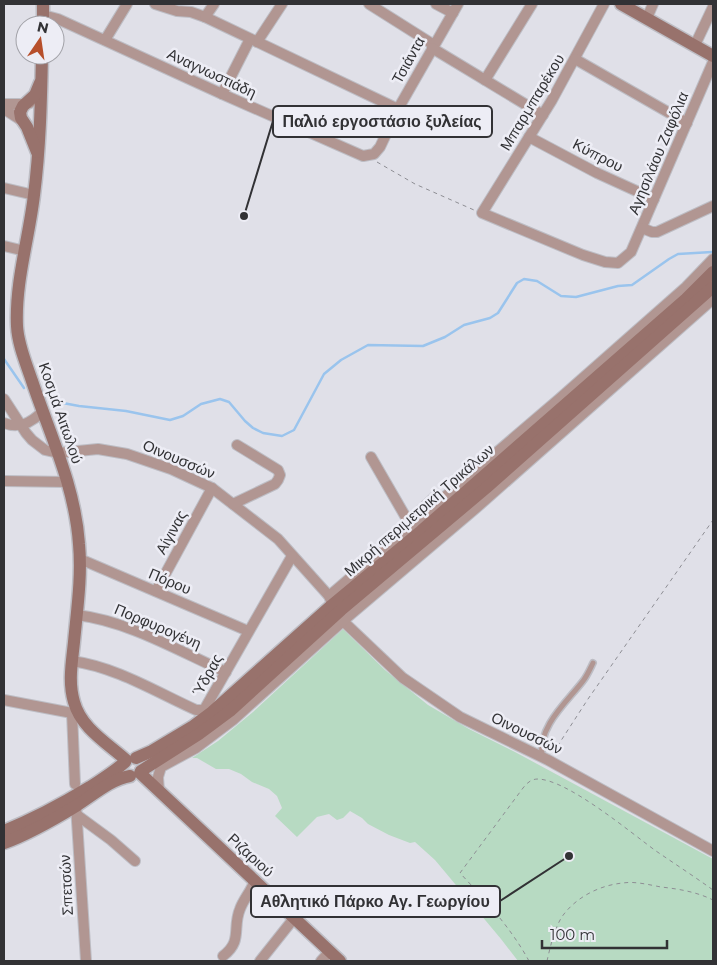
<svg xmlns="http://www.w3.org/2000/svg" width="717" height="965" viewBox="0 0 717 965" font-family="Montserrat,sans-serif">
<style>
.green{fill:#b7dac2}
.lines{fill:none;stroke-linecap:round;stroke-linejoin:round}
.stream{stroke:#9ac4ed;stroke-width:2.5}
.lane-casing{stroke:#bdbdc4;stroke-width:8}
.street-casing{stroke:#bdbdc4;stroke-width:12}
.secondary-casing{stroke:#bdbdc4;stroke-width:15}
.path{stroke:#8e8e94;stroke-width:1;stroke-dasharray:4 4;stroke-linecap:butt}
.lane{stroke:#b19692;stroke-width:5}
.street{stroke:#b19692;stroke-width:10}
.secondary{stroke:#98726c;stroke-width:12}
.labels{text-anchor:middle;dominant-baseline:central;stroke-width:5;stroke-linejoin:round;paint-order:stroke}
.street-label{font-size:15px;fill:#323235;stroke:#ededf5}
.leader{fill:none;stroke:#323235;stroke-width:2}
.callout-dot{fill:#323235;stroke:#ededf5;stroke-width:2}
.callout{fill:#ededf5;stroke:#323235;stroke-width:2}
.callout-label{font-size:16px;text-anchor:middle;font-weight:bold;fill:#323235}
</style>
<rect width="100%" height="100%" fill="#e0e0e8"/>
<!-- green -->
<path class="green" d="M 343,629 L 385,670 L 428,705 L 469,729 L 515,752 L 713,859 L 713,961 L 518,961 L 501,939 L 435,860 L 415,842 L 410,843 L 389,835 L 368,824 L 362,818 L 350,811 L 343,818 L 337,820 L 329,814 L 317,817 L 297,837 L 275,816 L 282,808 L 277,796 L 269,789 L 252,782 L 241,774 L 229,769 L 216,769 L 197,758 L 192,758 L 218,741 L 253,712 Z"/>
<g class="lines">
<!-- stream -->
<g class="stream">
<path d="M 4,359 L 24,388"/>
<path d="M 52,401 L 79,406 L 126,411 L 170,420 L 183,416 L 201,404 L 220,399 L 229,402 L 245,421 L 253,428 L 263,433 L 282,436 L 294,430 L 324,374 L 341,360 L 368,345 L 423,346 L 445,337 L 464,325 L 490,318 L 498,313 L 517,283 L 524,279 L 537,281 L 561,296 L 576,297 L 618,286 L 632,285 L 669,259 L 678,254 L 712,252"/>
</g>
<defs>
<path id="lane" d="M 542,756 C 538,726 567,702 583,681 C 587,676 590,669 593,663"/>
<g id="street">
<path d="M 155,4 L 177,11 L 191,12 L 205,17 L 398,109"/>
<path d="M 369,4 L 434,45"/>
<path d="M 436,4 L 453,13"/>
<path d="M 604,4 L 552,100 L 482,213 L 583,255 L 605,262 L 618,263 L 631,252 L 713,62"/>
<path d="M 43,15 L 58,19 L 222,94 L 363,156 L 374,154 L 380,147 L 398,109 L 458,4"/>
<path d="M 205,17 L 214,4"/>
<path d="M 647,18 L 653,4"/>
<path d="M 105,40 L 127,4"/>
<path d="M 257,42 L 282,4"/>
<path d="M 695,45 L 713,7"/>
<path d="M 432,48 L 543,115"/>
<path d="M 575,59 L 687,123"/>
<path d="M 485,80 L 532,4"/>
<path d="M 222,94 L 250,39"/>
<path d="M 4,104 L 22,104 L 30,103"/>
<path d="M 4,109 L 24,122"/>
<path d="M 529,137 L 597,173 L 654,199"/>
<path d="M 4,188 L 34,195"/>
<path d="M 642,228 L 652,232 L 657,232 L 713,206"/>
<path d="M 4,246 L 25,251"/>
<path d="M 4,399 L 26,433 L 32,440 L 45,450 L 58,453 L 98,449 L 127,454 L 171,469 L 212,488 L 278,539 L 329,596 L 331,601"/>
<path d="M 4,423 C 19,429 31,423 42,412"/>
<path d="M 371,457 L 408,521"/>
<path d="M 4,481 L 68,482"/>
<path d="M 233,504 L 275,484 L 278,480 L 280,475 L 278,470 L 237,445"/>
<path d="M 419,512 L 435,497"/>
<path d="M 80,559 L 248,631"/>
<path d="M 156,591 L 212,488"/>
<path d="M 329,596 L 559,399 L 686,287 L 713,259"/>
<path d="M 77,615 C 128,621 179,651 226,672"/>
<path d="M 343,621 L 403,678 L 460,717 L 548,760 L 713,851"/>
<path d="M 72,661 C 116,667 156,692 196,710 L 204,710 L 292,556"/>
<path d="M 4,700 L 72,713"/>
<path d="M 75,784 L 72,713 L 76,709"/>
<path d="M 159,791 L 158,777 L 161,767 L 196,748 L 233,720 L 343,621 L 475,509 L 713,299"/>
<path d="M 76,806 L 86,961"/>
<path d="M 77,815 L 111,840 L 135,861"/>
<path d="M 223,956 C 243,941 232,928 240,909 C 244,898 251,892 255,880"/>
<path d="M 260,961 L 295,917"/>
<path d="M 321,961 L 330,951"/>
</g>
<g id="secondary">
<path d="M 621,4 L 713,56"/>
<path d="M 43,25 L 43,4"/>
<path d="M 42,55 C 41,102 40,148 34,195 C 29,238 15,282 17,326 C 18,345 26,363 32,381 C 50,435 75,486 79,544 C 82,576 77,610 74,642 C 72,662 68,682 74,702 C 81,728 107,743 126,760"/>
<path d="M 37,152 L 27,127 L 21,118 L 20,112 L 23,106 L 35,95 L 40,83"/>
<path d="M 136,758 L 152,751 L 192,727 L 212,712 L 332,605 L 421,531 L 686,299 L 713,272"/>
<path d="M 141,771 L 199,734 L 230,711 L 341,610 L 486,488 L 713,287"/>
<path d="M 140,773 L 340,961"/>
<path d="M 4,831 C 34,819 62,804 90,787 C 102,779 114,772 125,762"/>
<path d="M 4,843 C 29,834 53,820 76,806 C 92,796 111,779 130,776"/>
</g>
</defs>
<!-- lane casing -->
<use href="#lane" class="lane-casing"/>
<!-- street casing -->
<use href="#street" class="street-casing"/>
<!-- secondary casing -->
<use href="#secondary" class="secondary-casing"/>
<!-- path -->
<g class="path">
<path d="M 377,162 L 415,184 L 474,210"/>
<path d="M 553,753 L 588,699 L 713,520"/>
<path d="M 529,961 C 511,928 486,901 460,873 L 523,788 C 527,783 531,779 538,779 C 568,780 630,832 656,851 C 675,864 695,877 713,890"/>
<path d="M 547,961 C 550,948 555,925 564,914 C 578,896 601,885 623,883 C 635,881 650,885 661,887 C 679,889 697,892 713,900"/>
</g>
<!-- lane -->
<use href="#lane" class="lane"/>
<!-- street -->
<use href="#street" class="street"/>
<!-- secondary -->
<use href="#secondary" class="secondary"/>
</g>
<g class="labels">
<!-- street labels -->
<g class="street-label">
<text transform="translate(408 60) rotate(-61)">Τσιάντα</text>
<text transform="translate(212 73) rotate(25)">Αναγνωστιάδη</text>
<text transform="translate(532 102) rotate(-59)">Μπαρμπαρέκου</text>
<text transform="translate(658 153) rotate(-67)">Αγησιλάου Ζαφόλια</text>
<text transform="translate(598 155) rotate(27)">Κύπρου</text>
<text transform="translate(61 413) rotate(71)">Κοσμά Αιτωλού</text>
<text transform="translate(179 459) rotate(23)">Οινουσσών</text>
<text transform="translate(419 510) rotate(-41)">Μικρή περιμετρική Τρικάλων</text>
<text transform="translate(171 532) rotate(-61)">Αίγινας</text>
<text transform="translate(170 581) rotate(23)">Πόρου</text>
<text transform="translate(158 626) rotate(23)">Πορφυρογένη</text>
<text transform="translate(207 675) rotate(-61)">Ύδρας</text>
<text transform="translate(527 733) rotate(26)">Οινουσσών</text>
<text transform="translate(251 855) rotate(43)">Ριζαριού</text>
<text transform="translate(66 885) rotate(-93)">Σπετσών</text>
</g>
</g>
<!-- callouts -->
<path class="leader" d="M244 216L273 121M569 856L500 901"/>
<g class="callout-dot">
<circle cx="244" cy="216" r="5"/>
<circle cx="569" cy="856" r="5"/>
</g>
<g class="callout">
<rect x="273" y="106" width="219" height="31" rx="5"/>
<rect x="251" y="886" width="249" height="31" rx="5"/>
</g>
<g class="callout-label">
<text x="382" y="127">Παλιό εργοστάσιο ξυλείας</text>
<text x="375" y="907">Αθλητικό Πάρκο Αγ. Γεωργίου</text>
</g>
<!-- border -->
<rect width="717" height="965" fill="none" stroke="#323235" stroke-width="10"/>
<!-- north arrow -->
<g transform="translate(40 40) rotate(13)"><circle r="24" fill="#ededf5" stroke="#a2a2a8"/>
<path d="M0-4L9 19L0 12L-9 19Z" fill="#b74f2b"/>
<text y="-8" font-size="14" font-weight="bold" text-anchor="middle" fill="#323235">N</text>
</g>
<!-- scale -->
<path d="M542 940v8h125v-8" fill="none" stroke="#323235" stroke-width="2.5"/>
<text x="550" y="940" font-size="15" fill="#323235" stroke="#ededf5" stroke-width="4" paint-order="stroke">100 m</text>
</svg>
